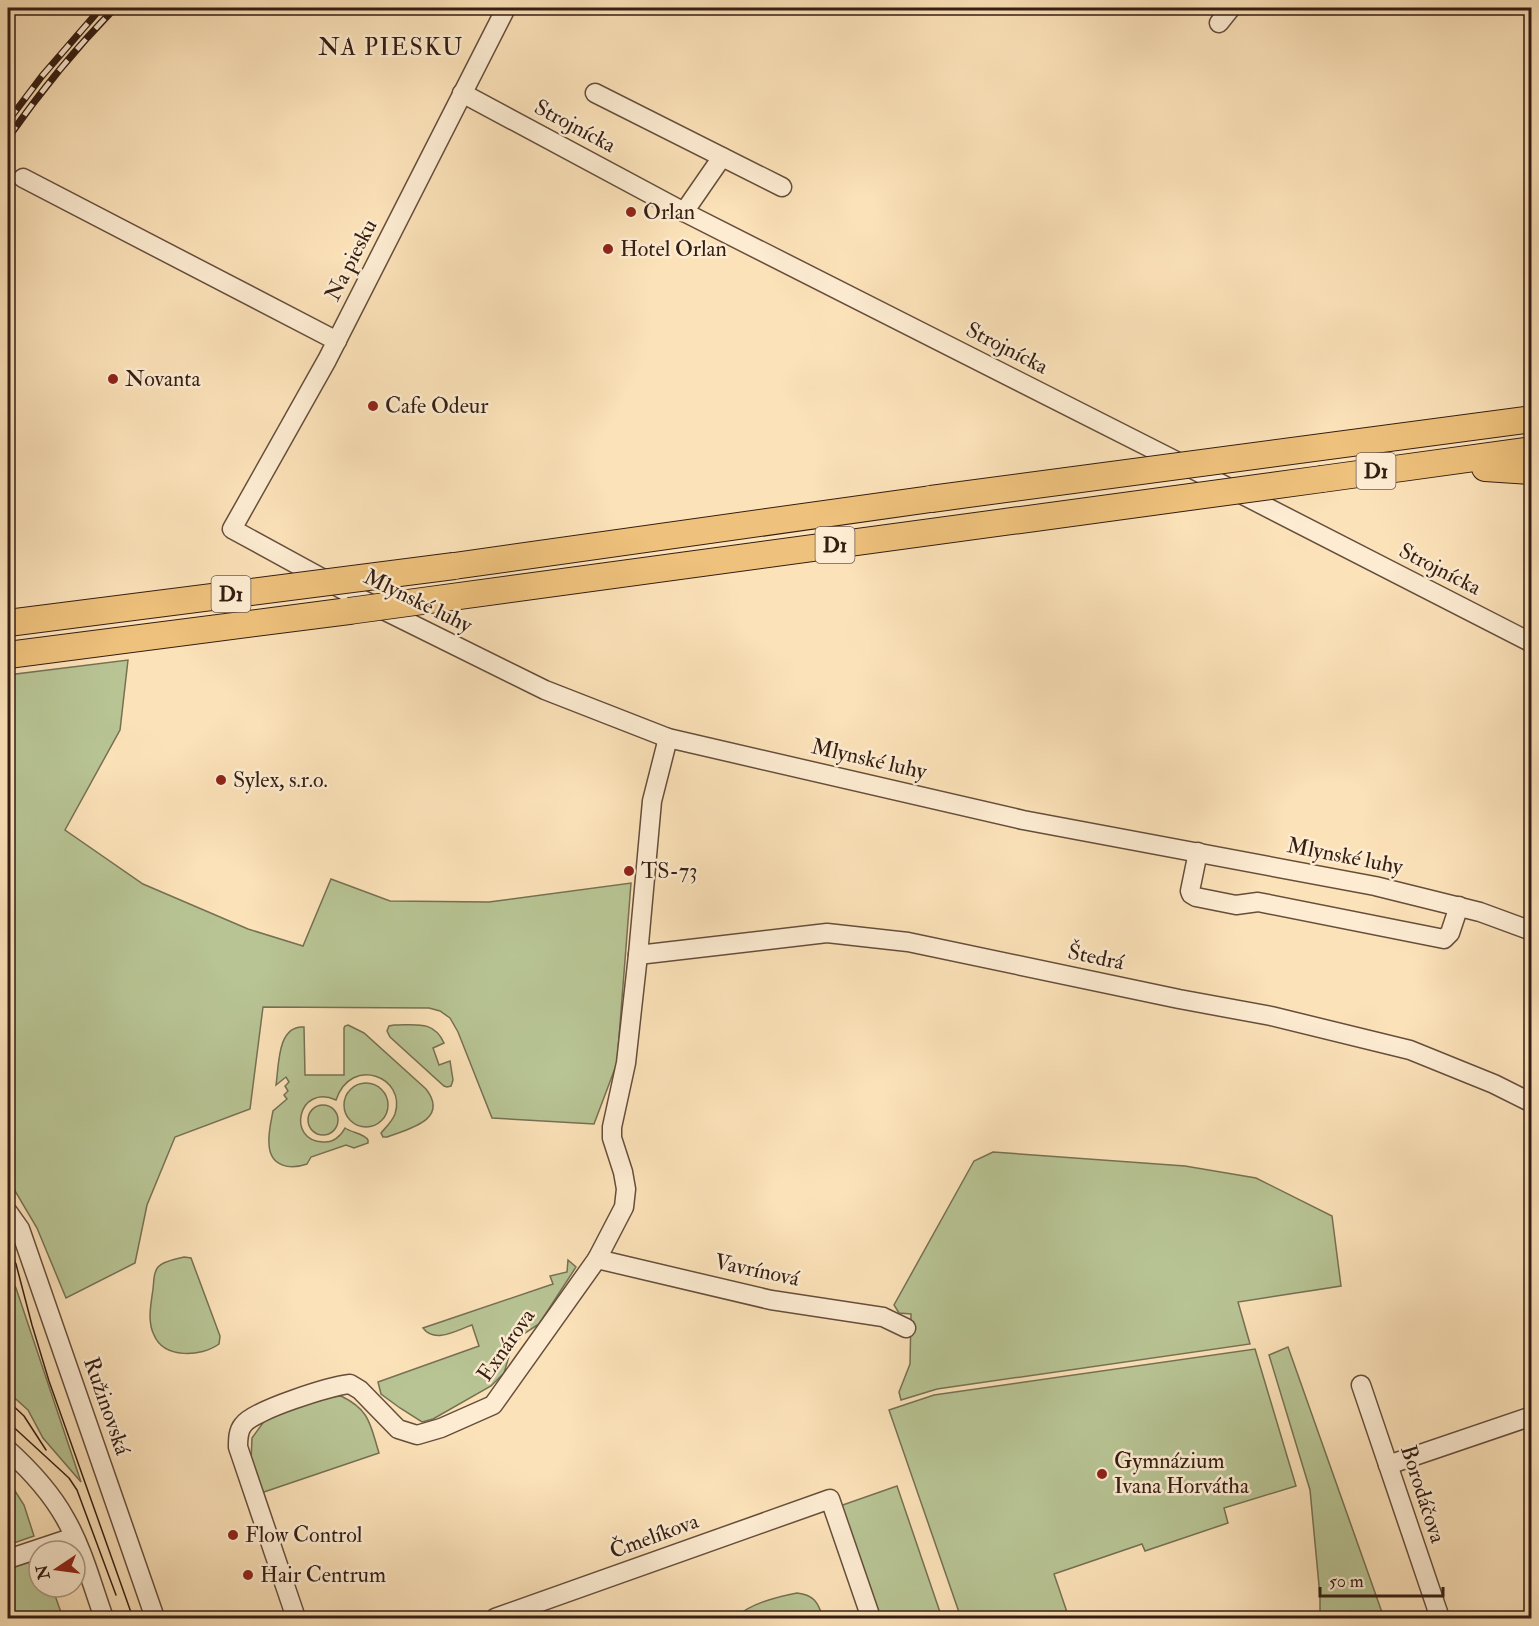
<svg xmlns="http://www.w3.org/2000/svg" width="1539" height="1626" viewBox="0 0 1539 1626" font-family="'IM FELL Double Pica',serif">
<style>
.green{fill:#b8c494;stroke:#767053;stroke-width:1.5}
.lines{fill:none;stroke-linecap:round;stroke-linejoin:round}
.minor-casing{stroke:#664e3c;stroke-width:21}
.highway-casing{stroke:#341d12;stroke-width:28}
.minor{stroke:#fdecd2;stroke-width:18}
.highway{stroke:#eec17c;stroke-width:26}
.tram{stroke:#341d12;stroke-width:1.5}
.rail-casing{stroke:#341d12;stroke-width:7}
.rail{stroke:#fdecd2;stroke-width:4.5;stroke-dasharray:14;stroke-linecap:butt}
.highway-bridge-casing{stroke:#341d12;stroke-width:28;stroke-linecap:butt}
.highway-bridge{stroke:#eec17c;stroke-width:26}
.poi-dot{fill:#8f2418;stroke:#fdecd2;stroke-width:2}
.labels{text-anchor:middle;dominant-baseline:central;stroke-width:5;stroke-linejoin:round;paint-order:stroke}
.shield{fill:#fdecd2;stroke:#705b4c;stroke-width:1.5}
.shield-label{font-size:21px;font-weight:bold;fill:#341d12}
.street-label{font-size:22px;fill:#341d12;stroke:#fdecd2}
.poi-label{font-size:22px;fill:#341d12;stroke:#fdecd2;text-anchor:start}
.neighbourhood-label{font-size:24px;letter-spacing:1.5px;fill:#341d12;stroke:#fdecd2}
</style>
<rect width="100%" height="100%" fill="#fce2b9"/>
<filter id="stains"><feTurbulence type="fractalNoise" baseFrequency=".00333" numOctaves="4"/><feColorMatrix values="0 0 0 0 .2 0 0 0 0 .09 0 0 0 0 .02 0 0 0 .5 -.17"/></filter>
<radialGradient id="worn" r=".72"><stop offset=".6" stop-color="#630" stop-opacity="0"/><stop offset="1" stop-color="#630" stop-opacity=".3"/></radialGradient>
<!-- green -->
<g class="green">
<path d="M 128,660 L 120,730 L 65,830 L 143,884 L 248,929 L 303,946 L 331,879 L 390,901 L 489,902 L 631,883 L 617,1063 L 594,1124 L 492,1118 L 458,1032 L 450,1018 L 440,1011 L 429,1008 L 263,1007 L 250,1109 L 175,1137 L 147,1205 L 135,1263 L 66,1298 L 37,1228 L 8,1179 L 8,675 Z"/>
<path d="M 348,1025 L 364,1033 L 426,1089 C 450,1120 408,1129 387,1137 L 383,1137 L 381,1133 C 386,1127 392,1122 395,1114 C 407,1077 351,1055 336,1100 C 298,1083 286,1141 323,1142 C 333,1143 341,1136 345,1128 C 352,1133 364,1133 368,1140 L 368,1143 L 354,1148 L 346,1145 L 311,1157 L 307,1164 C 290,1170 270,1167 269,1144 C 268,1133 271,1122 273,1111 L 287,1099 L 284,1095 L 288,1091 L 285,1086 L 289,1082 L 286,1077 L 276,1085 C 279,1066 277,1025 304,1027 L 305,1075 L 344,1075 L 344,1028 L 345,1026 Z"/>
<path d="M 394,1025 C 415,1025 434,1020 444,1043 L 433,1048 L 439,1065 L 450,1061 L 453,1080 L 451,1086 L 447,1087 L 444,1086 L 390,1037 L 387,1031 L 389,1026 Z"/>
<circle cx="366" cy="1105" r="22"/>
<circle cx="323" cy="1120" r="15"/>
<path d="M 993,1152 L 1185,1166 L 1256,1178 L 1332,1216 L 1341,1286 L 1238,1302 L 1250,1344 L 937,1389 L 901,1400 L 899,1392 L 910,1364 L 911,1314 L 899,1313 L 894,1305 L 974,1161 Z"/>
<path d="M 184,1257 L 191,1258 L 220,1336 L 219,1344 C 201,1357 164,1359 154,1335 C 147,1321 151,1304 153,1289 C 154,1282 153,1273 158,1267 C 163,1261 176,1259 184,1257 Z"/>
<path d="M 568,1260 L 576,1267 L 539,1324 L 522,1335 L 510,1353 L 504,1373 L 491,1386 L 433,1419 L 422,1422 L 400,1408 L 381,1394 L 378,1382 L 479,1346 L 472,1325 C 457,1330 435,1344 423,1328 L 553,1284 L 550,1276 L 567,1272 Z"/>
<path d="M 8,1273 L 16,1288 L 81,1482 L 43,1438 L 28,1410 L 8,1392 Z"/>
<path d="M 1288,1347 L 1384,1618 L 1320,1618 L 1320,1596 L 1310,1490 L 1269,1355 Z"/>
<path d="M 1255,1349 L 1296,1486 L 1224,1508 L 1228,1523 L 1145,1551 L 1142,1544 L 1054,1574 L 1069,1618 L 961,1618 L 889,1410 L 934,1395 Z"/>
<path d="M 341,1396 C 370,1410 370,1424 379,1453 L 261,1493 L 251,1461 L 252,1438 L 265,1420 L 279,1413 L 323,1398 Z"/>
<path d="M 8,1480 L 24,1505 L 34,1536 L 8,1545 Z"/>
<path d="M 897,1486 L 942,1618 L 876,1618 L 837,1507 Z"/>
<path d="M 39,1559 L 39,1587 L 52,1587 L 63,1618 L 8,1618 L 8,1569 Z"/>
<path d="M 797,1593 C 814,1595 818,1602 823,1618 L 735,1618 C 749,1604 776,1597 797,1593 Z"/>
</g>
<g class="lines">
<defs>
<g id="minor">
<path d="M 506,8 L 327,360 L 232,529 L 351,594 L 545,690 L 668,738 L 1023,820 L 1375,886 L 1480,912 L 1532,931"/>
<path d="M 1219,23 L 1231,8"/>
<path d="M 462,93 L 684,212 L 1200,473 L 1532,643"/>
<path d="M 595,93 L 782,187"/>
<path d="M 23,178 L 337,341"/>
<path d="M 684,212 L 722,157"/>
<path d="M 1198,852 L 1190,891 L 1191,894 L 1196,897 L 1236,905 L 1258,902 L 1444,939 L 1450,933 L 1459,906"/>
<path d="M 638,955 L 827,933 L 908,942 L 1179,999 L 1271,1016 L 1410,1050 L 1494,1084 L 1532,1103"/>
<path d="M 8,1212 L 20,1229 L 155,1618"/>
<path d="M 597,1259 L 771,1300 L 883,1317 L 906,1328"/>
<path d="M 1361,1385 L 1440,1618"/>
<path d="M 8,1450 C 30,1470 50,1491 65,1518 C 83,1549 92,1585 104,1618"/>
<path d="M 1388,1465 L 1532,1416"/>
<path d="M 8,1559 L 74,1537"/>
<path d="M 296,1618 L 238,1447 C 238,1439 238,1431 243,1425 C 253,1410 331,1386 350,1384 L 360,1390 L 398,1429 L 417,1435 L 441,1428 L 493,1405 L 597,1259 L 624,1207 L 626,1189 L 623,1172 L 612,1138 L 612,1127 L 626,1063 L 638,955 L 652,801 L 668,738"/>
<path d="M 495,1618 L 830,1499 L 871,1618"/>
</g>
<g id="highway">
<path d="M 1485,468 L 1532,471"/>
<path d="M 1322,479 L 1532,450"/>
<path d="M 454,566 L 931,499"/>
<path d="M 8,655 L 349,611"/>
</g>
</defs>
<!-- minor casing -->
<use href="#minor" class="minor-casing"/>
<!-- highway casing -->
<use href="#highway" class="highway-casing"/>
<!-- minor -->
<use href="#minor" class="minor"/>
<!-- highway -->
<use href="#highway" class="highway"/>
<!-- tram -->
<g class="tram">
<path d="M 8,1246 L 16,1264 L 32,1325 L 49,1381 L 133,1618"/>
<path d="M 8,1401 L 24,1416 L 46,1450"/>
<path d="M 8,1422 L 69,1478 L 77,1490 L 116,1595"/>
</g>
<defs>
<g id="rail">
<path d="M 8,121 L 42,76 L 101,8"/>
<path d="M 8,138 C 40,92 76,48 115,8"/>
</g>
</defs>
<!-- rail casing -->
<use href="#rail" class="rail-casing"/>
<!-- rail -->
<use href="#rail" class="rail"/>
<defs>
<g id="highway-bridge">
<path d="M 931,499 L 1532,419"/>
<path d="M 349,611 L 1322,479"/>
<path d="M 8,623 L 454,566"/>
</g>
</defs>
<!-- highway-bridge casing -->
<use href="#highway-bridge" class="highway-bridge-casing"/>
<!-- highway-bridge -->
<use href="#highway-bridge" class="highway-bridge"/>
</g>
<!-- markers -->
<g class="poi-dot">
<circle cx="631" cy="212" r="6"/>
<circle cx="608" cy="249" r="6"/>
<circle cx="113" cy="379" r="6"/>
<circle cx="373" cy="406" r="6"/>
<circle cx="221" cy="780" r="6"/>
<circle cx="629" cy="871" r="6"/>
<circle cx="1102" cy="1474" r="6"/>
<circle cx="233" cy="1535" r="6"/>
<circle cx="248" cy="1575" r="6"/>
</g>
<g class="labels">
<!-- shield labels -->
<g class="shield">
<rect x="1356.5" y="453" width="39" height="36" rx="4.5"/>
<rect x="815.5" y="527" width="39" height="36" rx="4.5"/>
<rect x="211.5" y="576" width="39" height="36" rx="4.5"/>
</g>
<g class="shield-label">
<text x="1376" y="471">D1</text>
<text x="835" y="545">D1</text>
<text x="231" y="594">D1</text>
</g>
<!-- street labels -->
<g class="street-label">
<text transform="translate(575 126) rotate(28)">Strojnícka</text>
<text transform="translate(351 260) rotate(-63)">Na piesku</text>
<text transform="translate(1007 348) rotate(27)">Strojnícka</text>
<text transform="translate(1440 569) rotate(27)">Strojnícka</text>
<text transform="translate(418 601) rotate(26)">Mlynské luhy</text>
<text transform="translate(869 759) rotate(13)">Mlynské luhy</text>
<text transform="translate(1345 856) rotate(11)">Mlynské luhy</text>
<text transform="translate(1096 957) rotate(12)">Štedrá</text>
<text transform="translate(757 1270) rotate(12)">Vavrínová</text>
<text transform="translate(506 1345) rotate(-55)">Exnárova</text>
<text transform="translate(107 1406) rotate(71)">Ružinovská</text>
<text transform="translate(1423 1494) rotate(72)">Borodáčova</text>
<text transform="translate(654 1536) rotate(-20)">Čmelíkova</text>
</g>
<!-- poi labels -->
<g class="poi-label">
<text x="643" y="212">Orlan</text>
<text x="620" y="249">Hotel Orlan</text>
<text x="125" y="379">Novanta</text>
<text x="385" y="406">Cafe Odeur</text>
<text x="233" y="780">Sylex, s.r.o.</text>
<text x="641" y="871">TS-73</text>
<text x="1114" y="1461">Gymnázium<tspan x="1114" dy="25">Ivana Horvátha</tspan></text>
<text x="245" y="1535">Flow Control</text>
<text x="260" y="1575">Hair Centrum</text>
</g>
<!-- neighbourhood labels -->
<g class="neighbourhood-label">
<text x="391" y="47">NA PIESKU</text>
</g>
</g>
<!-- margin -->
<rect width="1539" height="1626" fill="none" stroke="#fce2b9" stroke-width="30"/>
<rect x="9" y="9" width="1521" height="1608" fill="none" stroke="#341d12" stroke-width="3"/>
<rect x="15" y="15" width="1509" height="1596" fill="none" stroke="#341d12" stroke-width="1.5"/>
<!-- north arrow -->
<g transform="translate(57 1569) rotate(257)"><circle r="28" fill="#fdecd2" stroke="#ad9985" stroke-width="1.5"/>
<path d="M0-4.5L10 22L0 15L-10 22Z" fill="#8f2418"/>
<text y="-9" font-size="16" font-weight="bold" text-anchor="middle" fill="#341d12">N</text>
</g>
<!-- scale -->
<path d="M1320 1587v9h123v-9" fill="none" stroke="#341d12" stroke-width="3"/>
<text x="1329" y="1587" font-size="18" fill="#341d12" stroke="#fdecd2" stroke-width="4.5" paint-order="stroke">50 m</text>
<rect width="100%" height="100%" filter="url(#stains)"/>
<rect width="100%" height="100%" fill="url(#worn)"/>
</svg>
